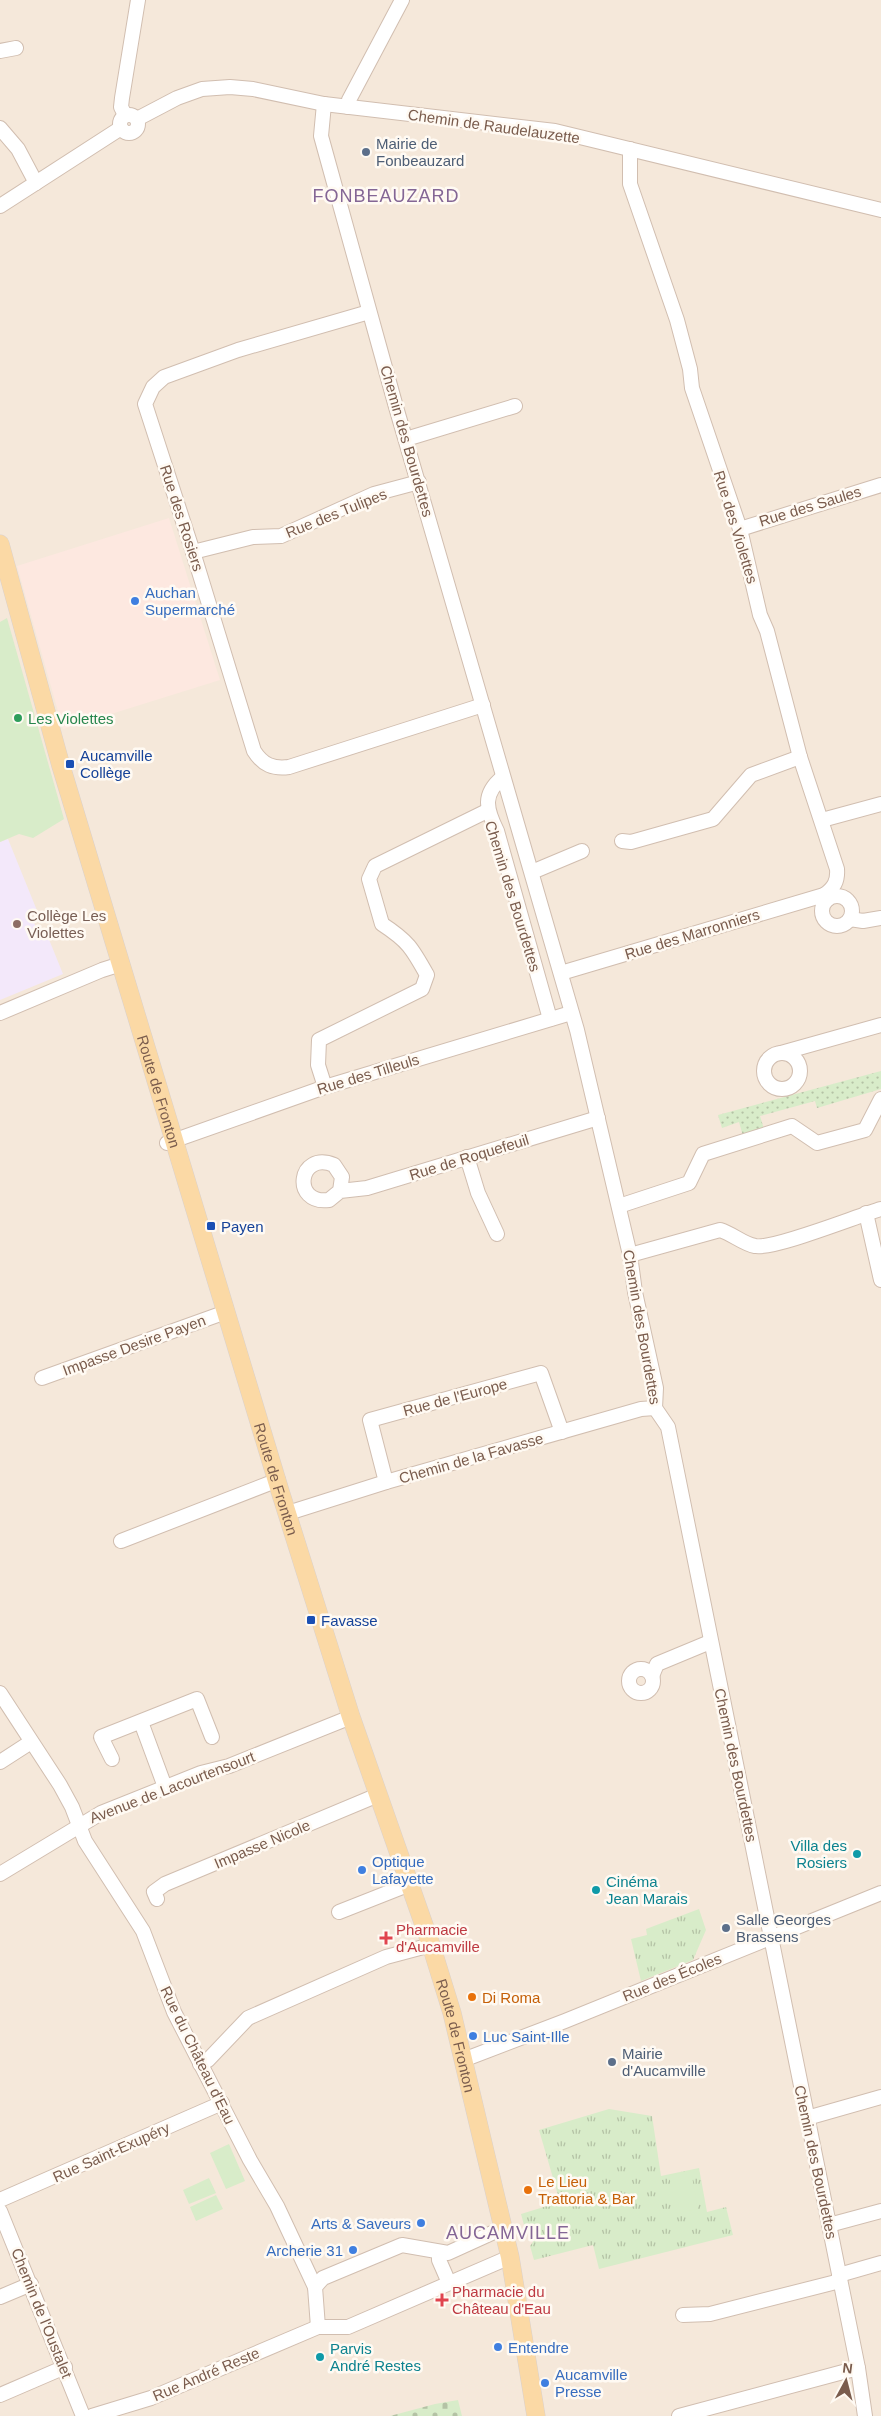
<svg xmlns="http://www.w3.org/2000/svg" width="881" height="2416" viewBox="0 0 881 2416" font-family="Arial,sans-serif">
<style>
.residential{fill:#f5e8da}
.commercial{fill:#fde8e0}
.education{fill:#f3e8fa}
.grass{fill:url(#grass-dots)}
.cemetery{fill:url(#cemetery-stones)}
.park{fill:url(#park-tufts)}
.garden{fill:#d8ecc9}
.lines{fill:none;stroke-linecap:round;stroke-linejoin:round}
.minor-casing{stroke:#d1beb0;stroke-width:16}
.major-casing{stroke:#dad1cd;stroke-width:19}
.minor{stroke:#fff;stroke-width:14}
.major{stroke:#fbd9a5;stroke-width:18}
.service-dot{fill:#5c6f8a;stroke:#fffaf3;stroke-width:2}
.shop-dot{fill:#3f7fe0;stroke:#fffaf3;stroke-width:2}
.leisure-dot{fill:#2e9e5b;stroke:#fffaf3;stroke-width:2}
.transit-dot{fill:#1a4fb4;stroke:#fffaf3;stroke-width:2}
.education-dot{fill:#8d6e63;stroke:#fffaf3;stroke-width:2}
.culture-dot{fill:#0f9aa8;stroke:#fffaf3;stroke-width:2}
.health-dot{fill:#e0444e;stroke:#fffaf3;stroke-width:2}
.food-dot{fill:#e8710a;stroke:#fffaf3;stroke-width:2}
.labels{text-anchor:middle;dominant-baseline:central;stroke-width:5;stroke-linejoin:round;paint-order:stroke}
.street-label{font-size:15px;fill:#7a5c4d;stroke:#fffaf3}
.service-label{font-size:15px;fill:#4e5e75;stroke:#fffaf3;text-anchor:start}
.shop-label{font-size:15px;fill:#366cbe;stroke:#fffaf3;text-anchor:start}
.leisure-label{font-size:15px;fill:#27864d;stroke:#fffaf3;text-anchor:start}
.transit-label{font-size:15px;fill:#164399;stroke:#fffaf3;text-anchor:start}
.education-label{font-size:15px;fill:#785e54;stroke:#fffaf3;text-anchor:start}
.culture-label{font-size:15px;fill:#0d838f;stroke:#fffaf3;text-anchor:start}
.health-label{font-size:15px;fill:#be3a42;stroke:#fffaf3;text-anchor:start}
.food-label{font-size:15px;fill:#c56008;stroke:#fffaf3;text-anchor:start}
.quarter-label{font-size:18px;letter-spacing:1px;fill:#846695;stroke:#fffaf3}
</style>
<defs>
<pattern id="grass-dots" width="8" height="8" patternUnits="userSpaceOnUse" patternTransform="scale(1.25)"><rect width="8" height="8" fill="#d8ecc9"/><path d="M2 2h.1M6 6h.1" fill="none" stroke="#b4c2a5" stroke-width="1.8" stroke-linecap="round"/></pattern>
<pattern id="cemetery-stones" width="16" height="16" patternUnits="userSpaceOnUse" patternTransform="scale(1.25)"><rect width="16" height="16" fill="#d8ecc9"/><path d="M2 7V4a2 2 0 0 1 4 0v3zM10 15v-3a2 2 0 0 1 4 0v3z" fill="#b4c2a5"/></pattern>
<pattern id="park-tufts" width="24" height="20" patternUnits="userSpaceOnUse" patternTransform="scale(1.25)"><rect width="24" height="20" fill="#d8ecc9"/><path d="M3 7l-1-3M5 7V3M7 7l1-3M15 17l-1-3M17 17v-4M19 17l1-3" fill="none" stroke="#b4c2a5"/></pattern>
</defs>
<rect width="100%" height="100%" fill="#fdf6ec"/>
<!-- residential -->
<rect class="residential" x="0" y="0" width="881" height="2416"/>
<!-- commercial -->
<path class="commercial" d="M 169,518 L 220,680 L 63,729 L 17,566 Z"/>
<!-- education -->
<path class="education" d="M 8,839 L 38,913 L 31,916 L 39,934 L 46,932 L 63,974 L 0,1000 L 0,842 Z"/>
<!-- grass -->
<path class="grass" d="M 881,1071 L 881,1089 L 817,1108 L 815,1101 L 760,1116 L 764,1129 L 743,1136 L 739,1122 L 722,1128 L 718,1115 Z"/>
<!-- cemetery -->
<path class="cemetery" d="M 458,2400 L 462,2416 L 390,2416 L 435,2404 Z"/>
<!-- park -->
<g class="park">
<path d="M 699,1909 L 706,1930 L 693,1960 L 641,1981 L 631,1939 L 647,1935 L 646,1929 Z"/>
<path d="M 609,2109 L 652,2116 L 661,2176 L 699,2168 L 707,2212 L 726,2207 L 733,2235 L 599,2269 L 593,2245 L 534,2260 L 530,2246 L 533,2242 L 530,2228 L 524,2225 L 521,2214 L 560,2202 L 539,2130 Z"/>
</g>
<!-- garden -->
<g class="garden">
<path d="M 7,618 L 64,819 L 33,838 L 19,834 L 0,842 L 0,622 Z"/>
<path d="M 229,2144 L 245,2181 L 226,2189 L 210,2153 Z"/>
<path d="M 691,2171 L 698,2209 L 676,2213 L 669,2175 Z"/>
<path d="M 209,2178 L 216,2193 L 189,2204 L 183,2190 Z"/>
<path d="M 216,2195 L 223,2209 L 196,2221 L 190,2207 Z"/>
</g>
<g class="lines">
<defs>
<g id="minor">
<path d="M 0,51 L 16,48"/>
<path d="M 324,104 L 321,136 L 396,407 L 577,1030 L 630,1255 L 635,1292 L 656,1388 L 655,1408 L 668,1427 L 858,2368 L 865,2416"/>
<path d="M 348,107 L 349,100 L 402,0"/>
<circle cx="129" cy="124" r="9"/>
<path d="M 125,115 L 121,107 L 122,98 L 138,0"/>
<path d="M 137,119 L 177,98 L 202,89 L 230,87 L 253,89 L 324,104 L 555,131 L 881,210"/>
<path d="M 0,128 L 18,149 L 36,183"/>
<path d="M 630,149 L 630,184 L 677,320 L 690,369 L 692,388 L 740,529 L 760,615 L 767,631 L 800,757 L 837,869 C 838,881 834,888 824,895 L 827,900"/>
<path d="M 0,206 L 121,128"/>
<path d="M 369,312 L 238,350 L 164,377 L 153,387 L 145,404 L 193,552 L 254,751 C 263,765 273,769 289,767 L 483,705"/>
<path d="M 406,439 L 515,406"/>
<path d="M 740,529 L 881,485"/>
<path d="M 193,552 L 253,537 L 281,536 L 374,494 L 419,482"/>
<path d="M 503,777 C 482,794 486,809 497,831 L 550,1019"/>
<path d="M 822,820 L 881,804"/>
<path d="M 622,841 L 631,842 L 713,819 L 751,775 L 800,757"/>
<path d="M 532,872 L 582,851"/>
<circle cx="837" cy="911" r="15"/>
<path d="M 850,919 L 863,921 L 881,918"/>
<path d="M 561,973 L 824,895"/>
<path d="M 0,1013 L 102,970 L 121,964"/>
<path d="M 781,1053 L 881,1025"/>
<circle cx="782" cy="1071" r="18"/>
<path d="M 325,1087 L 318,1065 L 319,1040 L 422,989 L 427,975 C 412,948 408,941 382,924 L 369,879 L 375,866 L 487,811"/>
<path d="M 167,1143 L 325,1087 L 571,1013"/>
<path d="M 467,1157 L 478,1193 L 497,1234"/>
<path d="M 340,1191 L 342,1177 L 334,1165 C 298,1150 291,1205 329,1200 L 340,1191 L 367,1188 L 598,1118"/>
<path d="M 619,1206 L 689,1183 L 703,1154 L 792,1126 L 817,1143 L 865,1130 L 881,1099"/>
<path d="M 866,1213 L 881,1280"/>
<path d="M 630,1255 L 720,1230 C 733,1234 743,1244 755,1246 C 773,1250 857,1216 881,1209"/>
<path d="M 42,1378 L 226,1312"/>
<path d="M 386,1482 L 370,1420 L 541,1373 L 562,1432"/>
<path d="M 288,1513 L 386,1482 L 641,1409 L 655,1408"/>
<path d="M 121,1541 L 278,1480"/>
<circle cx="641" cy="1681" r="12"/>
<path d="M 652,1676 L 657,1664 L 710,1642"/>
<path d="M 0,1693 L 60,1785 L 72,1807 L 85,1841 L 143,1931 L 174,2012 L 250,2160 L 277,2206 L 315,2287"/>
<path d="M 141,1722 L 165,1787"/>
<path d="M 112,1759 L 101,1737 L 197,1699 L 212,1737"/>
<path d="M 0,1762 L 31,1742"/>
<path d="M 0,1874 L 101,1813 L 201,1773 L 229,1766 L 351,1717"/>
<path d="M 157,1899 L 154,1892 L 165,1884 L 378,1795"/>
<path d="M 339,1912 L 410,1884"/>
<path d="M 463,2060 L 565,2021 L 881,1893"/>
<path d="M 200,2064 L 208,2060 L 248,2018 L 386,1957 L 431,1945"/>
<path d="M 807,2118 L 881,2097"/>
<path d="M 0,2200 L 222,2103"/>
<path d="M 0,2211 L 83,2416"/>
<path d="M 829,2225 L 881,2211"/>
<path d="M 503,2228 L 448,2253 L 402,2245 L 323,2278 L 315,2287 L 318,2327 L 348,2327 L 510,2257"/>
<path d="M 439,2252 L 439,2260 L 449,2283"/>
<path d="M 839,2275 L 881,2263"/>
<path d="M 0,2297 L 31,2284"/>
<path d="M 683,2315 L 710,2314 L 840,2281"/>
<path d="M 0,2395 L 65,2367"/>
<path d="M 92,2416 L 151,2398 L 318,2327"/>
<path d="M 679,2416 L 858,2368"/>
</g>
<g id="major">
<path id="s1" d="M 0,544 L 61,766 L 280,1491 L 351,1717 L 431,1945 L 452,2013 L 510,2257 L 536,2416"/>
</g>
</defs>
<!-- minor casing -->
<use href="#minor" class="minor-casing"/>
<!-- major casing -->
<use href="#major" class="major-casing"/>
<!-- minor -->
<use href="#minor" class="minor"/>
<!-- major -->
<use href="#major" class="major"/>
</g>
<!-- markers -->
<g class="service-dot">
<circle cx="366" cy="152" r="5"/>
<circle cx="726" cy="1928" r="5"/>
<circle cx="612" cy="2062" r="5"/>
</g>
<g class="shop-dot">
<circle cx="135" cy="601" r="5"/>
<circle cx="362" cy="1870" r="5"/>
<circle cx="473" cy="2036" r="5"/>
<circle cx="421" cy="2223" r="5"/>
<circle cx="353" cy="2250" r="5"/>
<circle cx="498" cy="2347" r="5"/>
<circle cx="545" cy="2383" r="5"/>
</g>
<circle class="leisure-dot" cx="18" cy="718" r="5"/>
<g class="transit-dot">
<rect x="65" y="759" width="10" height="10" rx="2.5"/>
<rect x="206" y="1221" width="10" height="10" rx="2.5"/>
<rect x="306" y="1615" width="10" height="10" rx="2.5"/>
</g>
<circle class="education-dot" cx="17" cy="924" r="5"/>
<g class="culture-dot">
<circle cx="857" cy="1854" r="5"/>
<circle cx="596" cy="1890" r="5"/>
<circle cx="320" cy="2357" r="5"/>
</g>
<g class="health-dot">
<path d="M383.5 1930.5h5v5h5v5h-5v5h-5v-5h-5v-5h5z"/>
<path d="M439.5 2292.5h5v5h5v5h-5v5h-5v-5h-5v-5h5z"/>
</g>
<g class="food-dot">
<circle cx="472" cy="1997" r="5"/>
<circle cx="528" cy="2190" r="5"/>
</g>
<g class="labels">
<!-- street labels -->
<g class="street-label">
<text transform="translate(494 126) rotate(8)">Chemin de Raudelauzette</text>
<text transform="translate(407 441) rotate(74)">Chemin des Bourdettes</text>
<text transform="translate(810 506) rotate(-17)">Rue des Saules</text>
<text transform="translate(336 513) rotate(-22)">Rue des Tulipes</text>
<text transform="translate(182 518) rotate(72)">Rue des Rosiers</text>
<text transform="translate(736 527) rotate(73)">Rue des Violettes</text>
<text transform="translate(513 896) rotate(73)">Chemin des Bourdettes</text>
<text transform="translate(692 934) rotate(-17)">Rue des Marronniers</text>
<text transform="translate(368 1074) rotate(-17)">Rue des Tilleuls</text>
<text stroke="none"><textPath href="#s1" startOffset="570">Route de Fronton</textPath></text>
<text transform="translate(469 1157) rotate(-17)">Rue de Roquefeuil</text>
<text transform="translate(642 1327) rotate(80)">Chemin des Bourdettes</text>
<text transform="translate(134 1345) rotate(-20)">Impasse Desire Payen</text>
<text transform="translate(455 1397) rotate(-15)">Rue de l'Europe</text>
<text transform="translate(471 1458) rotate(-16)">Chemin de la Favasse</text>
<text stroke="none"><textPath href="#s1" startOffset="975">Route de Fronton</textPath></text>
<text transform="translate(736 1765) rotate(78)">Chemin des Bourdettes</text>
<text transform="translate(172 1787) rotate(-21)">Avenue de Lacourtensourt</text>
<text transform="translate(262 1844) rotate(-23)">Impasse Nicole</text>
<text transform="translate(672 1977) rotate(-22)">Rue des Écoles</text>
<text stroke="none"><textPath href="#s1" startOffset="1560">Route de Fronton</textPath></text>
<text transform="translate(198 2055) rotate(64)">Rue du Château d'Eau</text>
<text transform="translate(111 2152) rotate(-24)">Rue Saint-Exupéry</text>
<text transform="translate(816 2162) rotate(78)">Chemin des Bourdettes</text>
<text transform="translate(42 2313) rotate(68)">Chemin de l'Oustalet</text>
<text transform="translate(206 2374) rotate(-23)">Rue André Reste</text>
</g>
<!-- service labels -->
<g class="service-label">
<text x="376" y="143">Mairie de<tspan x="376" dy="17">Fonbeauzard</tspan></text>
<text x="736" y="1919">Salle Georges<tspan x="736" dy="17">Brassens</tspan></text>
<text x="622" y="2053">Mairie<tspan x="622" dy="17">d'Aucamville</tspan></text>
</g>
<!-- shop labels -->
<g class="shop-label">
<text x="145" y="592">Auchan<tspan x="145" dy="17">Supermarché</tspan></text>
<text x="372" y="1861">Optique<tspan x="372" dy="17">Lafayette</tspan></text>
<text x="483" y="2036">Luc Saint-Ille</text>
<text x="411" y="2223" text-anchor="end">Arts &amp; Saveurs</text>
<text x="343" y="2250" text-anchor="end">Archerie 31</text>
<text x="508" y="2347">Entendre</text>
<text x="555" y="2374">Aucamville<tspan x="555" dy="17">Presse</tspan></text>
</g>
<!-- leisure labels -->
<g class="leisure-label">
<text x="28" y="718">Les Violettes</text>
</g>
<!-- transit labels -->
<g class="transit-label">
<text x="80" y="755">Aucamville<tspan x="80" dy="17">Collège</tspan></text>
<text x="221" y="1226">Payen</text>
<text x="321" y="1620">Favasse</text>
</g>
<!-- education labels -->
<g class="education-label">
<text x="27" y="915">Collège Les<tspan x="27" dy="17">Violettes</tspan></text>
</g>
<!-- culture labels -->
<g class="culture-label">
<text x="847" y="1845" text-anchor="end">Villa des<tspan x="847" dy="17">Rosiers</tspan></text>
<text x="606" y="1881">Cinéma<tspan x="606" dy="17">Jean Marais</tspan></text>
<text x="330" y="2348">Parvis<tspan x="330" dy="17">André Restes</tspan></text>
</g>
<!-- health labels -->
<g class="health-label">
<text x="396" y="1929">Pharmacie<tspan x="396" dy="17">d'Aucamville</tspan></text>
<text x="452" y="2291">Pharmacie du<tspan x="452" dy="17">Château d'Eau</tspan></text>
</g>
<!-- food labels -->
<g class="food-label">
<text x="482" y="1997">Di Roma</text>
<text x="538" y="2181">Le Lieu<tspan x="538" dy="17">Trattoria &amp; Bar</tspan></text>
</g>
<!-- quarter labels -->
<g class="quarter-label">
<text x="386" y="196">FONBEAUZARD</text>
<text x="508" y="2233">AUCAMVILLE</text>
</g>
</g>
<!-- north arrow -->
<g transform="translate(846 2381) rotate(7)" stroke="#fffaf3" stroke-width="4" paint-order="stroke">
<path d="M0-4L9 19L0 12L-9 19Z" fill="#7a5c4d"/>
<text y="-8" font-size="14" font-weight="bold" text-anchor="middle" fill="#7a5c4d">N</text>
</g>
</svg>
